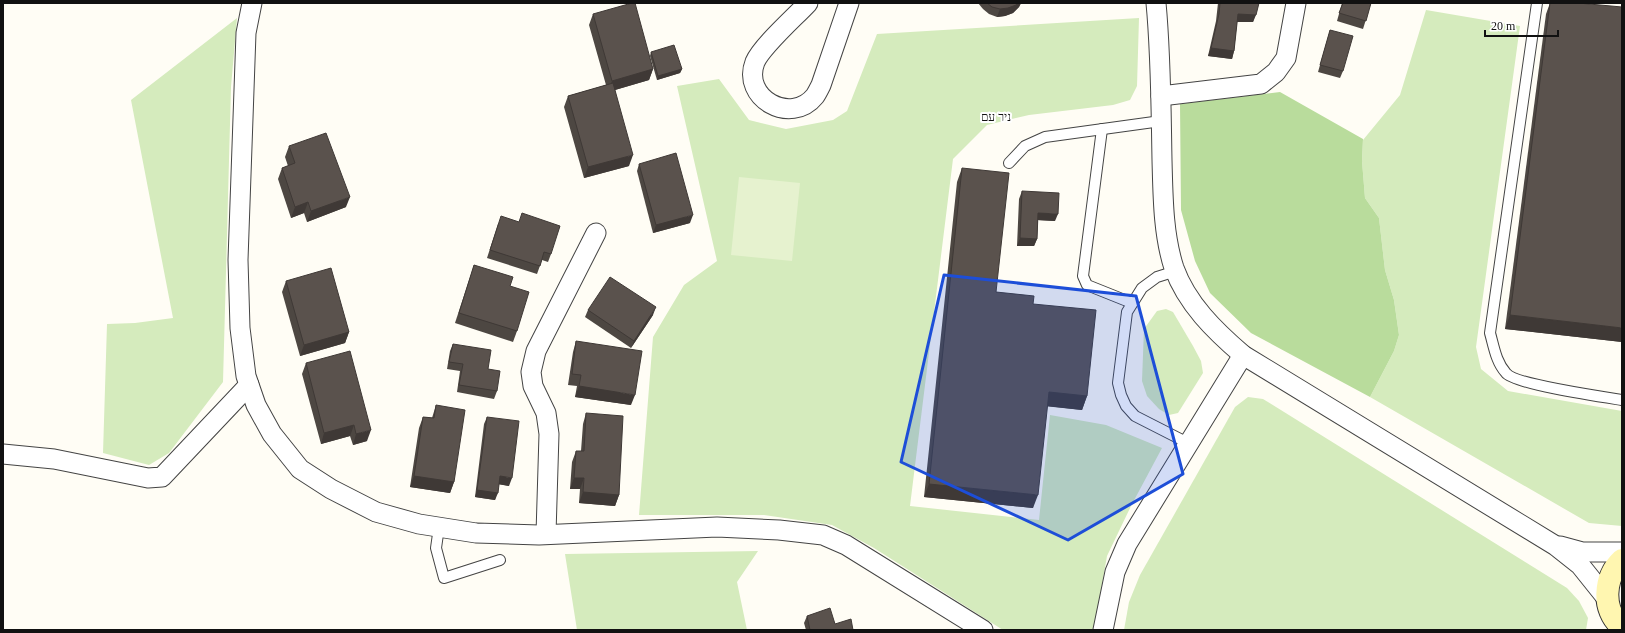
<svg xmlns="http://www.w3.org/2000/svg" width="1625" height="633" viewBox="0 0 1625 633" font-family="'Times New Roman',Heebo,serif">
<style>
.green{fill:#d5ebbd}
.forest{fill:#b9dc9c}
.pitch{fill:#e6f2cf}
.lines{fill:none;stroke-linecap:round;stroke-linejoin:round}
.service-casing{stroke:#444;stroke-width:12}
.minor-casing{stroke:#444;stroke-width:21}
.secondary-casing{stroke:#333;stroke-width:24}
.service{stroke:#fff;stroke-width:10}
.minor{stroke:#fff;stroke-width:19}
.secondary{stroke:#fff6b0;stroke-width:22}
.wall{fill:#4d4742}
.shaded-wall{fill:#3f3936}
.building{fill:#5a524d;stroke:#3f3936}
.marked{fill:#1d4ed8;fill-opacity:0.2;stroke:#1d4ed8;stroke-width:3;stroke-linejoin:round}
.labels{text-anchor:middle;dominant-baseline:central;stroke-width:4;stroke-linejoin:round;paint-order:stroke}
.quarter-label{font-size:12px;fill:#111;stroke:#fff}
</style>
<rect width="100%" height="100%" fill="#fffdf5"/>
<!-- green -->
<g class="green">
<path d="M 1426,10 L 1520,26 L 1476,347 L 1481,369 L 1508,391 L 1622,411 L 1622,526 L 1589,523 L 1370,397 L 1394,351 L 1399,335 L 1394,300 L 1385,270 L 1379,218 L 1365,198 L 1362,161 L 1363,140 L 1400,95 Z"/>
<path d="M 237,18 L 231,87 L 223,382 L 169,453 L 149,465 L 103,453 L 107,324 L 135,323 L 173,318 L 131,100 Z"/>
<path d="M 1139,18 L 1137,86 L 1130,100 L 1113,105 L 1029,115 L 987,125 L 953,159 L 910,506 L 1039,520 L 1050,415 L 1106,425 L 1162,448 L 1131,506 L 1107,556 L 1094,630 L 1003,630 L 874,548 L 832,525 L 764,515 L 639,515 L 653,337 L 684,285 L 717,261 L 677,86 L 719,79 L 749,120 L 786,129 L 833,120 L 847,111 L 877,34 Z"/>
<path d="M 1166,309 L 1173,312 L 1193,346 L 1201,361 L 1203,373 L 1178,413 L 1169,415 L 1159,409 L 1147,396 L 1142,381 L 1144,329 L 1157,311 Z"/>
<path d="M 1248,397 L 1263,399 L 1567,588 L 1579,601 L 1588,618 L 1586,630 L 1124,630 L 1129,602 L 1140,575 L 1235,407 Z"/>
<path d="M 758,551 L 737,582 L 747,630 L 577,630 L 565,554 Z"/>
</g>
<!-- forest -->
<path class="forest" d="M 1280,92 L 1363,139 L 1362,161 L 1365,198 L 1379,218 L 1385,270 L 1394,300 L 1399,335 L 1394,351 L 1370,397 L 1251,333 L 1210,293 L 1195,261 L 1181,210 L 1180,104 Z"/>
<!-- pitch -->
<path class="pitch" d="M 739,177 L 800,183 L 792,261 L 731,255 Z"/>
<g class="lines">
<defs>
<g id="service">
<path d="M 1537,3 L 1490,333 C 1494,347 1496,362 1506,373 C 1514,384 1603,397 1622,400"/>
<path d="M 1102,129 L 1083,276 L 1087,285 L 1132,303"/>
<path d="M 1009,163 L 1025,146 L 1045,137 L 1161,121"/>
<path d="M 1176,271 L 1157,277 L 1142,288 L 1127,312 L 1118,383 L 1121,395 L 1126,406 L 1135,416 L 1188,443"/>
<path d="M 439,527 L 436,548 L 444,578 L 500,560"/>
</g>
<g id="minor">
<path d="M 252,3 L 246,33 L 238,260 L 240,328 L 246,376 L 256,405 L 272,434 L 300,469 L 331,489 L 376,512 L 419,524 L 476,533 L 539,535 L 717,527 L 779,530 L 823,535 L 846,545 L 983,630"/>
<path d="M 808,3 C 795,17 762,46 755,62 C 741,98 791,126 815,96 C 817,93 819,89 821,85 L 849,3"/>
<path d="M 1156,3 C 1161,55 1161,108 1162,160 C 1163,196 1163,234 1174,268 C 1187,304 1215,331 1243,355 L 1556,546 L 1580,565 L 1608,600"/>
<path d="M 1161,96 L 1261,84 L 1276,72 L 1286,58 L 1296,3"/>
<path d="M 3,454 L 54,459 L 148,478 L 162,477 L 249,385"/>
<path d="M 546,534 L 549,434 L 546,413 L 533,386 L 531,372 L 536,351 L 596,233"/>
<path d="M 1560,546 L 1582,552 L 1622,552"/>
<path d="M 1103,630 L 1115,572 L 1127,544 L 1243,355"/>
</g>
<path id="secondary" d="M 1622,560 C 1604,577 1601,610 1622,627"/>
</defs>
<!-- service casing -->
<use href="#service" class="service-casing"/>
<!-- minor casing -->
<use href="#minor" class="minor-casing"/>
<!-- secondary casing -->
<use href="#secondary" class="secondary-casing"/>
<!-- service -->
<use href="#service" class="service"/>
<!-- minor -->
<use href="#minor" class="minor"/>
<!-- secondary -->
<use href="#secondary" class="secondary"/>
</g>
<!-- wall -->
<g class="wall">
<path d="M 978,3 L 1021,3 L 1019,7 L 1013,13 L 1005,16 L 997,17 L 989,14 L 983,9 Z"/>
<path d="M 1218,3 L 1259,3 L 1253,22 L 1237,22 L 1234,51 L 1232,59 L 1208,56 L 1216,21 Z"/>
<path d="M 1342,3 L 1371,3 L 1363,29 L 1337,21 Z"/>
<path d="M 1550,3 L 1578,3 L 1622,342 L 1505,329 L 1546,14 Z"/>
<path d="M 593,14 L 653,69 L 649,80 L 615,90 L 629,166 L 584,178 L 564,107 L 568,96 L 606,85 L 589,25 Z"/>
<path d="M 1330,30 L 1343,71 L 1340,78 L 1318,72 Z"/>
<path d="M 651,52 L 682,69 L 680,73 L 657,80 L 650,56 Z"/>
<path d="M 289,146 L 346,207 L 307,222 L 304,213 L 291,218 L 278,179 L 282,168 L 288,166 L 285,157 Z"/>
<path d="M 639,164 L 690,223 L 653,233 L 637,171 Z"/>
<path d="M 962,168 L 996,292 L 1033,304 L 1087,396 L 1082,410 L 1047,406 L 1033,508 L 924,497 L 957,182 Z"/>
<path d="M 1022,191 L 1055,221 L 1038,220 L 1037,239 L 1034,246 L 1017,246 L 1019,199 Z"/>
<path d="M 498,224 L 551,254 L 548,262 L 542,260 L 537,274 L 487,258 Z"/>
<path d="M 474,265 L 510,286 L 517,331 L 513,342 L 455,323 Z"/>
<path d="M 286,281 L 349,332 L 345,343 L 300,356 L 282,292 Z"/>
<path d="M 588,310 L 653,315 L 631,348 L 585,317 Z"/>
<path d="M 576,341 L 631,405 L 575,397 L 577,386 L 568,385 L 573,352 Z"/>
<path d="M 453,344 L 488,369 L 497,391 L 494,399 L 457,392 L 460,371 L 447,369 L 450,351 Z"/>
<path d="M 306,363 L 367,441 L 353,445 L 350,436 L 321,444 L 302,374 Z"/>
<path d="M 436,405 L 454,482 L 450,493 L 410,487 L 419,428 L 423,417 L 432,418 Z"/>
<path d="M 586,413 L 619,495 L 615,506 L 579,503 L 580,489 L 570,489 L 572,462 L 576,451 L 581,451 L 583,424 Z"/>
<path d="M 487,417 L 509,486 L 499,484 L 495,500 L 475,497 L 484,424 Z"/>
<path d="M 807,616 L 835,624 L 853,630 L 806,630 L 804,623 Z"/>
</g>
<!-- shaded-wall -->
<g class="shaded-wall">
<path d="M 1018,3 L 1021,3 L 1019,7 L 1013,13 L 1005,16 L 997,17 L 1000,9 Z"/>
<path d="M 1238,14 L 1256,15 L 1253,22 L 1235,22 Z"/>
<path d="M 1211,48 L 1234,51 L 1232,59 L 1208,56 Z"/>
<path d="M 653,69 L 649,80 L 608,92 L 612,81 Z"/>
<path d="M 682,69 L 680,73 L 657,80 L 658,76 Z"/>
<path d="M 633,155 L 629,166 L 584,178 L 588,167 Z"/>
<path d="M 350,197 L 346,207 L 307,222 L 311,211 Z"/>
<path d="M 308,202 L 304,213 L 291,218 L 295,207 Z"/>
<path d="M 1038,213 L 1058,214 L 1055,221 L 1036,220 Z"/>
<path d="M 693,215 L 690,223 L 653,233 L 656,225 Z"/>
<path d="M 1020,238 L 1037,239 L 1034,246 L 1017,246 Z"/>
<path d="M 656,307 L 653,315 L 631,348 L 634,341 Z"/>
<path d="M 1510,315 L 1622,328 L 1622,342 L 1505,329 Z"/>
<path d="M 349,332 L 345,343 L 300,356 L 304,345 Z"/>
<path d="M 579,386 L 635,395 L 631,405 L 575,397 Z"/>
<path d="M 1049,392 L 1087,396 L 1082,410 L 1044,406 Z"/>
<path d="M 354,425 L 350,436 L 321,444 L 324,433 Z"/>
<path d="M 371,430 L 367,441 L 353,445 L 356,434 Z"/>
<path d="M 414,476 L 454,482 L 450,493 L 410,487 Z"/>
<path d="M 500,476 L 512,478 L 509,486 L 497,484 Z"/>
<path d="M 574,478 L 584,478 L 580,489 L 570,489 Z"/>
<path d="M 929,484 L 1038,495 L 1033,508 L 924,497 Z"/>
<path d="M 477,490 L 498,493 L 495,500 L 475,497 Z"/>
<path d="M 583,492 L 619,495 L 615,506 L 579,503 Z"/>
</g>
<!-- building -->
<g class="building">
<path d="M 632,3 L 635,3 L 653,69 L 612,81 L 593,14 Z"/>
<path d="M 987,3 L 1018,3 L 1016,5 L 1008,8 L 1000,9 L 992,7 Z"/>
<path d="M 1220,3 L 1259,3 L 1256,15 L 1238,14 L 1234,51 L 1211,48 L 1219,14 Z"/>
<path d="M 1343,3 L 1371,3 L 1366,21 L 1339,13 Z"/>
<path d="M 1550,3 L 1578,3 L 1622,7 L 1622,328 L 1510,315 Z"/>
<path d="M 1330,30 L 1353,36 L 1343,71 L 1320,65 Z"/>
<path d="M 674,45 L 682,69 L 658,76 L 651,52 Z"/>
<path d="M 613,83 L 633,155 L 588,167 L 568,96 Z"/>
<path d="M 326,133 L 350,197 L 311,211 L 308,202 L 295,207 L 282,168 L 295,163 L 289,146 Z"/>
<path d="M 676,153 L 693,215 L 656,225 L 639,164 Z"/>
<path d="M 962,168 L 1009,173 L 996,292 L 1034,296 L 1033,304 L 1096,310 L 1087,396 L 1049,392 L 1038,495 L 929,484 Z"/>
<path d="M 1022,191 L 1059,193 L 1058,214 L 1038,213 L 1037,239 L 1020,238 Z"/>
<path d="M 522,213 L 560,226 L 551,254 L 544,252 L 540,266 L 490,250 L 501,216 L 519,222 Z"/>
<path d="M 474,265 L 513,277 L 510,286 L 529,292 L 517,331 L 459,313 Z"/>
<path d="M 331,268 L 349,332 L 304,345 L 286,281 Z"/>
<path d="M 610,277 L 656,307 L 634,341 L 588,310 Z"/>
<path d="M 576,341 L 642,351 L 635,395 L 579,386 L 581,375 L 572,374 Z"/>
<path d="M 453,344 L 491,350 L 488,369 L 500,371 L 497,391 L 459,385 L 463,364 L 449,362 Z"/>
<path d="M 350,351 L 371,430 L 356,434 L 354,425 L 324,433 L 306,363 Z"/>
<path d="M 436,405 L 465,410 L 454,482 L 414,476 L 423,417 L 434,418 Z"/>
<path d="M 586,413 L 623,416 L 619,495 L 583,492 L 584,478 L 574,478 L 576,451 L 584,451 Z"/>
<path d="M 487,417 L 519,421 L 512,478 L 500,476 L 498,493 L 477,490 Z"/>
<path d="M 830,608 L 835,624 L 851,619 L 853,630 L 810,630 L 807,616 Z"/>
</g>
<!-- marked area -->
<path class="marked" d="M 944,275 L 1136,296 L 1183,474 L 1068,540 L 901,462 Z"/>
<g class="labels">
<!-- quarter labels -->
<g class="quarter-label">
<text x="996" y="117">ניר עם</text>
</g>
</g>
<!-- border -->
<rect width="1625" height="633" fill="none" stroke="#111111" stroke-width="8"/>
<!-- scale -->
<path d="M1485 30v6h73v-6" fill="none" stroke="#111111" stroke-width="2"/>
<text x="1491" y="30" font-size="12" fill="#111111" stroke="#ffffff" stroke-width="3" paint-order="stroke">20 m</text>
</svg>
